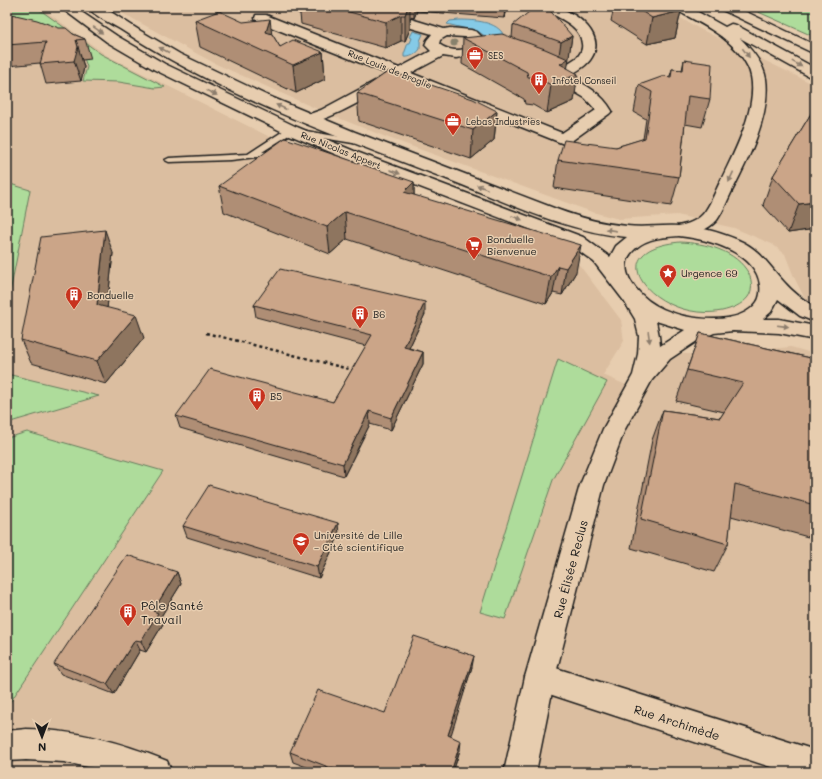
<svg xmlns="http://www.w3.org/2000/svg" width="822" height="779" viewBox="0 0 822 779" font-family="Mali,sans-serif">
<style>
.built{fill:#dbbea0}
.green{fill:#aedc9b;stroke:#657c5c}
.water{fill:#85cae7;stroke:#5b8496}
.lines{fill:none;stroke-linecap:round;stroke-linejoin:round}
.lane-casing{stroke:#1c1c1c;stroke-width:3}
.street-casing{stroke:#1c1c1c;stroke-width:3}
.secondary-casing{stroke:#1c1c1c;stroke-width:3}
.highway-casing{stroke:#1c1c1c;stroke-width:3}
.path{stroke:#1c1c1c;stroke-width:2.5;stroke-dasharray:3 3;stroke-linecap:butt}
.lane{fill:#e7cdaf;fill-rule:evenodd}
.street{fill:#e7cdaf;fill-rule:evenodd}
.secondary{fill:#e7cdaf;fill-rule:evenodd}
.highway{fill:#e7cdaf;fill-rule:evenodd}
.tree{fill:#87816c}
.wall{fill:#af8e75;stroke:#1c1c1c}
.shaded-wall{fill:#8e745f;stroke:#1c1c1c}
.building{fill:#cba588;stroke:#1c1c1c}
.oneway{fill:#8c7d6d}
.labels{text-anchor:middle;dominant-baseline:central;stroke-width:3;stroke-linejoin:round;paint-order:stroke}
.far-poi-label{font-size:9px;fill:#1c1c1c;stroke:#e7cdaf;text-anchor:start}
.far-street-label{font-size:9px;fill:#1c1c1c;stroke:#e7cdaf}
.poi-label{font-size:10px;fill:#1c1c1c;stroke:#e7cdaf;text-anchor:start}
.near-street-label{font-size:12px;fill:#1c1c1c;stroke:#e7cdaf}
.near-poi-label{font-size:12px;fill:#1c1c1c;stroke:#e7cdaf;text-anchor:start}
</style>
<rect width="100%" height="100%" fill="#e7cdaf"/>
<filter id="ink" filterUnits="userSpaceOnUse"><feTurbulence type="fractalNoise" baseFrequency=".025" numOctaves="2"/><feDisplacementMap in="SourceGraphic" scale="8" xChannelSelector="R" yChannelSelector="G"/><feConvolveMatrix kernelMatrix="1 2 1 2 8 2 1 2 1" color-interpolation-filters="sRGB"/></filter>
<g filter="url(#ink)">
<!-- built -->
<g class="built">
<path d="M 7,7 L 40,7 L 106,55 L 312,158 L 574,258 L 621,320 L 624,341 L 603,375 L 640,391 L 675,353 L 701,355 L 791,347 L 815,354 L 815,772 L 7,772 Z"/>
<path d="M 111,7 L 661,7 L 700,29 L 815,85 L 815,304 L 806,301 L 794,277 L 785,254 L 772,244 L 734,228 L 677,215 L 619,219 L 592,212 L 386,137 L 326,113 L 216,64 Z"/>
</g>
<!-- green -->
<g class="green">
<path d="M 7,7 L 36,7 L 101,54 L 165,87 L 155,88 L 119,82 L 83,81 L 87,67 L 83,55 L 7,48 Z"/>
<path d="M 747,7 L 815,7 L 815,37 Z"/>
<path d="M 7,183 L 30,190 L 7,308 Z"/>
<path d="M 680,242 C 705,243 736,250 749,274 C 752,281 753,290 748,297 C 742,305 731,309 722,311 C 659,324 592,250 680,242 Z"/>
<path d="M 558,359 L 607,382 L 553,480 L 505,619 L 480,612 Z"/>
<path d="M 7,374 L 99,396 L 7,423 Z"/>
<path d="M 27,432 L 163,471 L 7,707 L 7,438 Z"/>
</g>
<!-- water -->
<g class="water">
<path d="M 459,20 C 473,20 498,21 504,36 L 489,39 L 479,32 L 447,24 L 450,21 Z"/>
<path d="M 413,31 L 423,34 L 420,41 L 420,49 C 417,54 409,58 404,57 L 404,54 L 408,43 L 410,43 L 412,38 L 410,37 Z"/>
</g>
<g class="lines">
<defs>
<path id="lane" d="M 288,128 L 359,140 L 363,142 L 359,144 L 292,133 L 262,152 L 278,151 L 278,155 L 275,155 L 231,160 L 169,162 L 165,160 L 169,158 L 248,154 Z"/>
<g id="street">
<path d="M 365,7 L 380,7 L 411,19 L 444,29 L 450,28 L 471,30 L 477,32 L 486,41 L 486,45 L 479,52 L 474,55 L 456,58 L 443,56 L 411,73 L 562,133 L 596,110 L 585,98 L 553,79 L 551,76 L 553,73 L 576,58 C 580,55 583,49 582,44 C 581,28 564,20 552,14 C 547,12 543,11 541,7 C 546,7 554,6 559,8 C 578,14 605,35 592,57 C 587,66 577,71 568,76 C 586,85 602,93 612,111 L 609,114 L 570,142 L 564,144 L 400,79 C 381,89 322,127 304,122 L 301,119 L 304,116 L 321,110 L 388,74 L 256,21 L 255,18 L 256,15 L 266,15 L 399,68 L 431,51 L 425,45 L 427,40 L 432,34 L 401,25 L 367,11 ZM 447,36 L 465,37 L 472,42 L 472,44 C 463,53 448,51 439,44 L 440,40 Z"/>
<path d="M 540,663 L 815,750 L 815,772 L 786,772 L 540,691 L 530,687 L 525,677 L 530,667 Z"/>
<path d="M 26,729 C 76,730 121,742 167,761 L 172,772 L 112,772 L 64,762 L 26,760 L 7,761 L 7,731 Z"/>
</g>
<path id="secondary" d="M 60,7 L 74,7 L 117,36 L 165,64 L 297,127 L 354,151 L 583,237 L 610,257 L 616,246 L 627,237 C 566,232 504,201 447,179 C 336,136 220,95 120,29 C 110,23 94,16 88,7 L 103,7 L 139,30 L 180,54 L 266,95 L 355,132 L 559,210 C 581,218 603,224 627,226 C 644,228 661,225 678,226 C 698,226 719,232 738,240 C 760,249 768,265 784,282 C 793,292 803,300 815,307 L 815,322 L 800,316 L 778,299 L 771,312 L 763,319 L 779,319 L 815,326 L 815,340 L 779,333 L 733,331 L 714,333 L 697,341 L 670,359 L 652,380 L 625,429 L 604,485 L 555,677 L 536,772 L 504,772 L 525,677 L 580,485 L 603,429 L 633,375 L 638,354 L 639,336 L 637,328 L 635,319 L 624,301 L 594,262 L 571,245 L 342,157 L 285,133 L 155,70 L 107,42 ZM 679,236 C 706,239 756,251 760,285 C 761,290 760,298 757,302 C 747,316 728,319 713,319 C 693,319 674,315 657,306 C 638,295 612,268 636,248 C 648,238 664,237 679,236 ZM 656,321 L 685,330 L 660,346 L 659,336 Z"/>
<g id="highway">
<path d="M 674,7 L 689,7 L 725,27 L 731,24 L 736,25 L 815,68 L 815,78 L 810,77 L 740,38 C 751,49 764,64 766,79 C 771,115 747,162 731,193 C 727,201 723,212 717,220 C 708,231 687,238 673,235 L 670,231 L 673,227 C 683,225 695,223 703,214 C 710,206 715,192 720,182 C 734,153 763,99 748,67 C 734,38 702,24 676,10 Z"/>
<path d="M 720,7 L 736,7 L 815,45 L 815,54 L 722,10 Z"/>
</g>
</defs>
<!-- lane casing -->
<use href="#lane" class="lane-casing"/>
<!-- street casing -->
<use href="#street" class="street-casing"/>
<!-- secondary casing -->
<use href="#secondary" class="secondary-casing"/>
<!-- highway casing -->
<use href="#highway" class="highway-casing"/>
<!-- path -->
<path class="path" d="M 206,333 L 353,370"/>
<!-- lane -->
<use href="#lane" class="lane"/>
<!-- street -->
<use href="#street" class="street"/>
<!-- secondary -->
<use href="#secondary" class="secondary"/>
<!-- highway -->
<use href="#highway" class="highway"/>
</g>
<!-- trees -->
<circle class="tree" cx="454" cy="43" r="3.5"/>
<!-- wall -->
<g class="wall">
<path d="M 292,7 L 506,7 L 504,18 L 417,11 L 414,18 L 410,17 L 410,29 L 405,41 L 401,41 L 386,48 L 301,24 L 300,14 L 292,10 Z"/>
<path d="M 614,7 L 674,7 L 681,11 L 675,38 L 647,44 L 611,21 Z"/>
<path d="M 7,13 L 73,34 L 85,39 L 91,59 L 82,60 L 84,67 L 81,81 L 46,84 L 40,63 L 7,66 Z"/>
<path d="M 195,20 L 272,34 L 280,47 L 323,52 L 325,79 L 296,93 L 200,47 Z"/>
<path d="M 513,25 L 572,36 L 567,68 L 574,101 L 547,113 L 533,105 L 525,104 L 524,99 L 462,64 L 463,38 L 512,38 Z"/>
<path d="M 684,60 L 710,99 L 702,127 L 685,124 L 679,177 L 671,206 L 554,188 L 558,160 L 616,147 L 643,139 L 646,119 L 634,112 L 639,85 L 670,76 L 672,69 L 682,70 Z"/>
<path d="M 357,93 L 497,111 L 494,140 L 471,159 L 359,121 Z"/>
<path d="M 815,107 L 815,229 L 788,233 L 763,205 L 773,176 Z"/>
<path d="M 414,182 L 414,195 L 576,272 L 562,295 L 553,293 L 546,304 L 347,239 L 330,254 L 224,212 L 219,186 Z"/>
<path d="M 113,253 L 107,308 L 144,338 L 106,384 L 31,363 L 21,340 Z"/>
<path d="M 254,305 L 425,314 L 409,348 L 423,352 L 423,364 L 391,430 L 370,424 L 344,476 L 180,428 L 176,416 L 333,402 L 366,346 L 256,317 Z"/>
<path d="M 700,333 L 815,359 L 815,525 L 808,537 L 731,516 L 728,544 L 714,572 L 631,548 L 652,440 L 663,410 L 720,418 L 724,412 L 676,401 Z"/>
<path d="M 183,526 L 339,535 L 319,578 L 187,537 Z"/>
<path d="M 177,572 L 181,584 L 160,618 L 163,624 L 146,652 L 140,650 L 114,694 L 61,674 L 54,664 Z"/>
<path d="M 472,667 L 450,736 L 460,750 L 453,772 L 320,772 L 293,762 L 290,752 L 385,713 Z"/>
</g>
<!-- shaded-wall -->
<g class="shaded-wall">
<path d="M 408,7 L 410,7 L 410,29 L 405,41 L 405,15 Z"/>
<path d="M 414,7 L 417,7 L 417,11 L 414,18 Z"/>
<path d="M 505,7 L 506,7 L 504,18 Z"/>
<path d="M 681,11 L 675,38 L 647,44 L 652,18 Z"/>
<path d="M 401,15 L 401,41 L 386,48 L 386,22 Z"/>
<path d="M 270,19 L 273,45 L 266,32 Z"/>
<path d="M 572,36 L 566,79 L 578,74 L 574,101 L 547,113 L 551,85 L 557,69 L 561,42 Z"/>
<path d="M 76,40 L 84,67 L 81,81 L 74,61 Z"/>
<path d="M 323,52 L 325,79 L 296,93 L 293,65 Z"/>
<path d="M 497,111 L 494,140 L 471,159 L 473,130 Z"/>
<path d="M 414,182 L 414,209 L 404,192 Z"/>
<path d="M 815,202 L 815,229 L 788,233 L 799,204 Z"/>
<path d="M 345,212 L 347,239 L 330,254 L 327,227 Z"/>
<path d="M 105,230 L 113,253 L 105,328 L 97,305 Z"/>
<path d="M 581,245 L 576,272 L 562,295 L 566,268 Z"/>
<path d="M 558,266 L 553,293 L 546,304 L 551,277 Z"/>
<path d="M 425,302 L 425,314 L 404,359 L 404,347 Z"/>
<path d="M 136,315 L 144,338 L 106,384 L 97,361 Z"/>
<path d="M 423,352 L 423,364 L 391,430 L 391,418 Z"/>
<path d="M 369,411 L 370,424 L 344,476 L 343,464 Z"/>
<path d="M 338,523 L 339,535 L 319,578 L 317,567 Z"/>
<path d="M 177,572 L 181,584 L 160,618 L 163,624 L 146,652 L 141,641 L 153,611 Z"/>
<path d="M 135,640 L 140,650 L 114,694 L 107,684 Z"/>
<path d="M 474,656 L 472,667 L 448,745 L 448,735 Z"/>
<path d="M 461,741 L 460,750 L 453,772 L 451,772 Z"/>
</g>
<!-- building -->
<g class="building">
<path d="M 331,7 L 408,7 L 405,15 L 401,15 L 386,22 Z"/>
<path d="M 535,7 L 547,7 L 572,36 L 561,42 L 513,25 Z"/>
<path d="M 635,7 L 674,7 L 681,11 L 652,18 Z"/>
<path d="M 219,11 L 243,22 L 270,19 L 266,32 L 272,34 L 280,47 L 293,40 L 323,52 L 293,65 L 195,20 Z"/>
<path d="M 7,13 L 37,20 L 59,28 L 66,28 L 73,34 L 85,39 L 76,40 L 78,47 L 74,61 L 40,64 L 46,42 L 7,45 Z"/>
<path d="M 502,34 L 545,49 L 568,59 L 560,64 L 578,74 L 551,85 L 536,77 L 528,77 L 527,72 L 463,38 Z"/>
<path d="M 684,60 L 712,64 L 710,99 L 688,96 L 679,177 L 558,160 L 564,140 L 616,147 L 645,138 L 652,92 L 639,85 L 664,76 L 671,77 L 672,69 L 683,70 Z"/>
<path d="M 389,71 L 473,99 L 497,111 L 473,130 L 357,93 Z"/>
<path d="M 815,107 L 815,202 L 799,204 L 773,176 Z"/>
<path d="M 285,138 L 414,182 L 404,192 L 581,245 L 566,268 L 558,266 L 551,277 L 345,212 L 327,227 L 219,186 Z"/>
<path d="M 105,230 L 97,305 L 136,315 L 97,361 L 21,340 L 41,237 Z"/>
<path d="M 280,269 L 425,302 L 404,347 L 423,352 L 391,418 L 369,411 L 343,464 L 176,416 L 210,369 L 333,402 L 372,335 L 254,305 Z"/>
<path d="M 700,333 L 815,359 L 815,505 L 735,484 L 728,544 L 641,519 L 663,410 L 720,418 L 743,383 L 687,370 Z"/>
<path d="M 209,485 L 338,523 L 317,567 L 183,526 Z"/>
<path d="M 127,555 L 177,572 L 153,611 L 158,613 L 141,641 L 135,640 L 107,684 L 54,664 Z"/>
<path d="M 414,636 L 474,656 L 448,735 L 461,741 L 451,772 L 341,772 L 290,752 L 318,690 L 385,713 Z"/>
<path d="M 7,767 L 19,772 L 7,772 Z"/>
</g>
<!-- one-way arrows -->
<defs><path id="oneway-solid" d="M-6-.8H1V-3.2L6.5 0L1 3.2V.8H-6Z"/></defs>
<g class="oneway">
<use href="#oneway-solid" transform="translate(98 30) rotate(35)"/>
<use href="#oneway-solid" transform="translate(164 50) rotate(-152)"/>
<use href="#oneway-solid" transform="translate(746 53) rotate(53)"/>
<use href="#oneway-solid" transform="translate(797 64) rotate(29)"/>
<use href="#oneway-solid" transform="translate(212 93) rotate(26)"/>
<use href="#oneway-solid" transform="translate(281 107) rotate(-155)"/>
<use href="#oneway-solid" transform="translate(395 172) rotate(21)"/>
<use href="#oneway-solid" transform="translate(731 177) rotate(115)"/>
<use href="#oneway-solid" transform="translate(482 187) rotate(-159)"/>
<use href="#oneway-solid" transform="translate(517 218) rotate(21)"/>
<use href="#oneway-solid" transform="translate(611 230) rotate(-171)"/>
<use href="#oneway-solid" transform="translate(783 326) rotate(7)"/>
<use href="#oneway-solid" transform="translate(649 337) rotate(82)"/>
</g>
</g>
<!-- icons -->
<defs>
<symbol id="office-pin" viewBox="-11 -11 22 30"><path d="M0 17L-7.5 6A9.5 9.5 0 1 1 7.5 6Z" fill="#c8321e" stroke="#e7cdaf"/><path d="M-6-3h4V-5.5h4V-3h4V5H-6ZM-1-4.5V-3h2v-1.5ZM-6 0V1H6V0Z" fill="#fff"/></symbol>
<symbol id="building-pin" viewBox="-11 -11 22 30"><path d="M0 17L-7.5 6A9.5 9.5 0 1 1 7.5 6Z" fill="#c8321e" stroke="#e7cdaf"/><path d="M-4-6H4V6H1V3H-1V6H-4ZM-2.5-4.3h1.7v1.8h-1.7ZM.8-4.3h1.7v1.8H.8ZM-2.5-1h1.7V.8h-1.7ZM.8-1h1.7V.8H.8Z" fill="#fff"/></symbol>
<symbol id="supermarket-pin" viewBox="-11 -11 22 30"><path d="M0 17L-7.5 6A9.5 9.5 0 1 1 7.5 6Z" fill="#c8321e" stroke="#e7cdaf"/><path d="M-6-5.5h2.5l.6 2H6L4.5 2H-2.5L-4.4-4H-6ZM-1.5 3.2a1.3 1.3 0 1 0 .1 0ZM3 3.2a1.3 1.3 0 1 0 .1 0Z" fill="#fff"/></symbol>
<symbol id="sight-pin" viewBox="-11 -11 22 30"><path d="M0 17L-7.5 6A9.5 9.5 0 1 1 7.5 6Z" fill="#c8321e" stroke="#e7cdaf"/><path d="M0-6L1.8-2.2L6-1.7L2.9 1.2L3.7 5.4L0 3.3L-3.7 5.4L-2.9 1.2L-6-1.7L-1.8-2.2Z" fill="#fff"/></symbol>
<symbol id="university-pin" viewBox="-11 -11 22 30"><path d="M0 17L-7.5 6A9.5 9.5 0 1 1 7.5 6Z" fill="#c8321e" stroke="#e7cdaf"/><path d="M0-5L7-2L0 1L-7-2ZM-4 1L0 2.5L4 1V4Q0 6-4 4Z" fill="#fff"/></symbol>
</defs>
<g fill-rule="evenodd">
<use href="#office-pin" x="465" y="45" width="20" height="27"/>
<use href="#building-pin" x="529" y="70" width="20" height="27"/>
<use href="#office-pin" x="443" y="111" width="20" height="27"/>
<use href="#supermarket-pin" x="464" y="235" width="20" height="27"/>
<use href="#sight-pin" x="658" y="263" width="20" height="27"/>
<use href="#building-pin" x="64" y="285" width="20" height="27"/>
<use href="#building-pin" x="350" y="304" width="20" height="27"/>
<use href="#building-pin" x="247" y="386" width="20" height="27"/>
<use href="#university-pin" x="291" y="531" width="20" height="27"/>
<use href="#building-pin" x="118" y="602" width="20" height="27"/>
</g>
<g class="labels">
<!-- far-poi labels -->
<g class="far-poi-label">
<text x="488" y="55">SES</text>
<text x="552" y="80">Infotel Conseil</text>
<text x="466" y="121">Lebas Industries</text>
</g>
<!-- far-street labels -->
<g class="far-street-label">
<text transform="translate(390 69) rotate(22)">Rue Louis de Broglie</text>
<text transform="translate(341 150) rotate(22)">Rue Nicolas Appert</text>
</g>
<!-- poi labels -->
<g class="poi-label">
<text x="487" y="239">Bonduelle<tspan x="487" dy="12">Bienvenue</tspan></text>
<text x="681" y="273">Urgence 69</text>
<text x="87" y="295">Bonduelle</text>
<text x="373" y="314">B6</text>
<text x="270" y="396">B5</text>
<text x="314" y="535">Université de Lille<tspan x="314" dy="12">‐ Cité scientifique</tspan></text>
</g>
<!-- near-street labels -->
<g class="near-street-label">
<text transform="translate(570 569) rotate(-75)">Rue Élisée Reclus</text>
<text transform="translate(677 722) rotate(18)">Rue Archimède</text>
</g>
<!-- near-poi labels -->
<g class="near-poi-label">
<text x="141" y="605">Pôle Santé<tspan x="141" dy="14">Travail</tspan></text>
</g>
</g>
<!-- margin -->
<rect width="822" height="779" fill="none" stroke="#e7cdaf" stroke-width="24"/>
<rect x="12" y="12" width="798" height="755" fill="none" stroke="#1c1c1c" stroke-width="1.5" filter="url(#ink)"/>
<!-- north arrow -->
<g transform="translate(42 737) rotate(179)" stroke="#e7cdaf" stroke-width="3" paint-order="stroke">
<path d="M0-3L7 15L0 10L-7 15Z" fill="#1c1c1c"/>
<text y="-6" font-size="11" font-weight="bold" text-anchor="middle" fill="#1c1c1c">N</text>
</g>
</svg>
